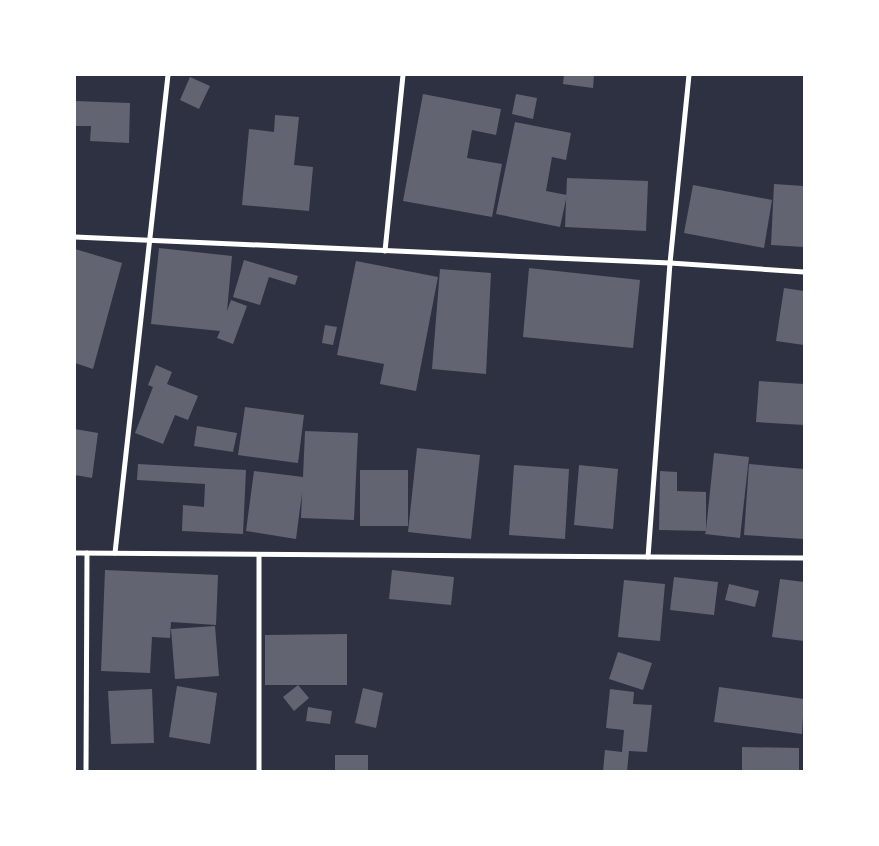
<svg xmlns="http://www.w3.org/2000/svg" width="879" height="846" viewBox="0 0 879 846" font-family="'PT Sans Narrow',sans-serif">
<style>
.building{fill:#626471}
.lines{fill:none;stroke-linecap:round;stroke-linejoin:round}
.minor{stroke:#fff;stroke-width:5}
</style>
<rect width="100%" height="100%" fill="#2d3142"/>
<!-- building -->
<g class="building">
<path d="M 564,75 L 594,75 L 593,88 L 563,84 Z"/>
<path d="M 190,77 L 210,86 L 199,109 L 180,100 Z"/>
<path d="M 423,94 L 501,109 L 496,135 L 472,130 L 467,158 L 502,164 L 492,217 L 403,201 Z"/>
<path d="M 516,94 L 537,98 L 533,119 L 512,114 Z"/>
<path d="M 75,101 L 130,103 L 129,143 L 90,141 L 91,126 L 75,126 Z"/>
<path d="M 275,115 L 299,117 L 294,165 L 313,167 L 309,211 L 242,205 L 249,129 L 274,132 Z"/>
<path d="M 515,122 L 571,133 L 566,160 L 552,157 L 546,191 L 567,195 L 560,227 L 496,214 Z"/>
<path d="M 567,178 L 648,181 L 646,231 L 565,227 Z"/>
<path d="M 774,184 L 804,186 L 804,247 L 771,245 Z"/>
<path d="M 693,185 L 772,200 L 764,248 L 684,233 Z"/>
<path d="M 159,248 L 232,256 L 227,311 L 231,300 L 247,306 L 233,344 L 217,338 L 220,331 L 151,324 Z"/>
<path d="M 75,249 L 122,263 L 93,369 L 75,363 Z"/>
<path d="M 244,260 L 298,276 L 295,285 L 269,277 L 260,305 L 233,297 Z"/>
<path d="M 356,261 L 438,277 L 416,391 L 380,384 L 384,364 L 337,355 Z"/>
<path d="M 529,268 L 640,280 L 633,348 L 523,337 Z"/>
<path d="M 440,269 L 491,273 L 486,374 L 432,369 Z"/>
<path d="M 784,288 L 804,291 L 804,345 L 776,341 Z"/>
<path d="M 325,325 L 337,327 L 333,345 L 322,343 Z"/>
<path d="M 156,365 L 172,372 L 167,384 L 198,396 L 188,420 L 175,415 L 163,444 L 135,433 L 153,387 L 148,385 Z"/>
<path d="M 759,381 L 804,384 L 804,425 L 756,422 Z"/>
<path d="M 245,407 L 304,415 L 298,463 L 238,455 Z"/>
<path d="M 197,426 L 237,433 L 233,452 L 194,446 Z"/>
<path d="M 75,429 L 98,433 L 92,478 L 75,475 Z"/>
<path d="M 305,431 L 358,433 L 354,520 L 301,518 L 302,493 L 296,539 L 246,531 L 254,471 L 303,477 Z"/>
<path d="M 417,448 L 480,455 L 471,539 L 408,532 Z"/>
<path d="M 714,453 L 749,457 L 740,538 L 705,534 L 706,531 L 659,530 L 660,471 L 677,472 L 677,491 L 706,492 L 706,530 Z"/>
<path d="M 138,464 L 246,470 L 243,534 L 182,531 L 183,505 L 204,507 L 205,484 L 137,480 Z"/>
<path d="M 749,464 L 804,469 L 804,539 L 744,535 Z"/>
<path d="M 514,465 L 569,469 L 565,539 L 509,535 Z"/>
<path d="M 579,465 L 618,469 L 613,529 L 574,525 Z"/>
<rect x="360" y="470" width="48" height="56"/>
<path d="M 105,570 L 218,575 L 216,625 L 171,622 L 170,638 L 152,637 L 150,673 L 101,671 Z"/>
<path d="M 392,570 L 454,577 L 451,605 L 389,599 Z"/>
<path d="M 674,577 L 718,582 L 714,615 L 670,610 Z"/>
<path d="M 780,579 L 804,582 L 804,641 L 772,637 Z"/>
<path d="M 624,580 L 665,584 L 660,641 L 618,637 Z"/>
<path d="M 729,584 L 759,591 L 755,607 L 725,600 Z"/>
<path d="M 215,626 L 219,676 L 175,679 L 171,629 Z"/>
<path d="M 347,634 L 347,685 L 298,685 L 309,698 L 294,711 L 283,697 L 298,685 L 265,685 L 265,635 Z"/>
<path d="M 618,652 L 652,663 L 643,690 L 609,679 Z"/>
<path d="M 177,686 L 217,693 L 210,744 L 169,737 Z"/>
<path d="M 719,687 L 804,699 L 802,734 L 714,722 Z"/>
<path d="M 363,688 L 383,693 L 376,728 L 355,723 Z"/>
<path d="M 152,689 L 154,743 L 111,744 L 108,691 Z"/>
<path d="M 610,689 L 634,692 L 633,704 L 652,705 L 647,752 L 629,751 L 627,771 L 603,771 L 605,750 L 622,752 L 624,730 L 606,728 Z"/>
<path d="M 308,707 L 332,711 L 330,724 L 306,721 Z"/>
<path d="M 742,747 L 799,748 L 799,771 L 742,771 Z"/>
<rect x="335" y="755" width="33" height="16"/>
</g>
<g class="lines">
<!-- minor -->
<g class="minor">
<path d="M 75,237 L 670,263 L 804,272"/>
<path d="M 385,251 L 403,75"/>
<path d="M 75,553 L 804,558"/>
<path d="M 115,553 L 168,75"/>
<path d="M 648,557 L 670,263 L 689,75"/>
<path d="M 86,771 L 87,553"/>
<path d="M 259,771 L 259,555"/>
</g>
</g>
<!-- border -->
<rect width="879" height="846" fill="none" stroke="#ffffff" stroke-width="152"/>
</svg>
